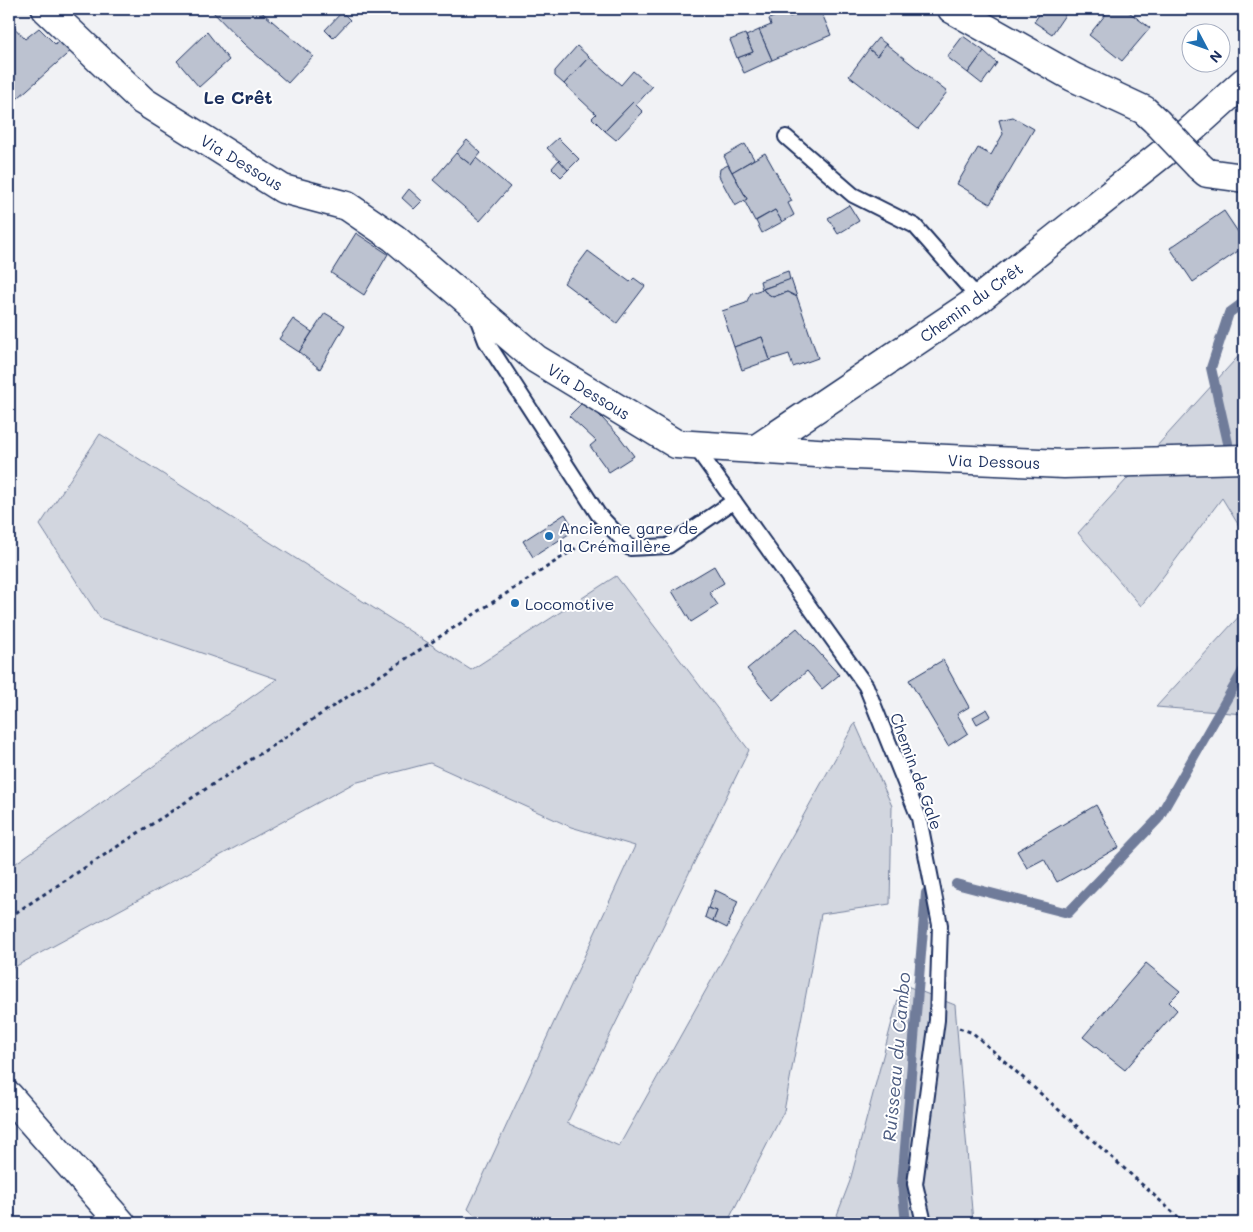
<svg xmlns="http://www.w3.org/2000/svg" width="1253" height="1232" viewBox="0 0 1253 1232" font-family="Mali,sans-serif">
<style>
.green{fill:#d2d6df;stroke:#76829e}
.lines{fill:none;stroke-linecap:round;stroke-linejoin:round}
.stream{stroke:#707c9a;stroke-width:10}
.building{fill:#bcc2d0;stroke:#1b2f5e}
.service-casing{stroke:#1b2f5e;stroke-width:18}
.minor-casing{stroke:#1b2f5e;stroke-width:31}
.secondary-casing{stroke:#1b2f5e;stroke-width:31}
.path{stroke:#1b2f5e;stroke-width:3;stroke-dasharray:4 4;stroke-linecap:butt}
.service{stroke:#fff;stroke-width:14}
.minor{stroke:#fff;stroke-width:28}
.secondary{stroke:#fff;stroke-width:28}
.minor-bridge-casing{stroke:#1b2f5e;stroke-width:31;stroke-linecap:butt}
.minor-bridge{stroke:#fff;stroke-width:28}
.poi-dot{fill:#1f6fb2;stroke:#fff;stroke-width:2}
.labels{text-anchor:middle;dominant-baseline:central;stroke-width:4;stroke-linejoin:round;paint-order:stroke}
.street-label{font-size:16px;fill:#1b2f5e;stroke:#fff}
.poi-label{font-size:16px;fill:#1b2f5e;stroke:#fff;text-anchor:start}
.neighbourhood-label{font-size:18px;font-weight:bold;fill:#1b2f5e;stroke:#fff}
.water-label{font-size:18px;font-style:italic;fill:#4c5c81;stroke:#fff}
</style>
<rect width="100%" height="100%" fill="#f1f2f5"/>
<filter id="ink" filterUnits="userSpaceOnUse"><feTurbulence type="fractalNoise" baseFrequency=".02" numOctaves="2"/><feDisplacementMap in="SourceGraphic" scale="10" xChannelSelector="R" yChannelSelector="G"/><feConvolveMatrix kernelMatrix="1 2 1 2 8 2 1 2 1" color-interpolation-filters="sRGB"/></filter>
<g filter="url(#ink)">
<!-- green -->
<g class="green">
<path d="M 1244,350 L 1244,534 L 1222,498 L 1141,606 L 1078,533 Z"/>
<path d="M 100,434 L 471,670 L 616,576 L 749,750 L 567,1123 L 619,1146 L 855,723 L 892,806 L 890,904 L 821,914 L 784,1111 L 727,1223 L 484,1223 L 468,1209 L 635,846 L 571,827 L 430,763 L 354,783 L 9,970 L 9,868 L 277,679 L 100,618 L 40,525 Z"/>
<path d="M 1244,611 L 1244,714 L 1156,707 Z"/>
<path d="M 902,984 L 955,1005 L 973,1223 L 834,1223 L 850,1181 Z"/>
</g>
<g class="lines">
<!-- stream -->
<g class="stream">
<path d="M 1228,443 L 1211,368 L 1229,313 L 1244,302"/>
<path d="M 956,884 L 1068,913 L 1158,819 L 1244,669"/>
<path d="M 906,1223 L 902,1184 L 926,893"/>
</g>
</g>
<!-- building -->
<g class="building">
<path d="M 210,9 L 258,9 L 313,56 L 288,83 L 244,44 Z"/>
<path d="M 809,9 L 820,9 L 831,35 L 772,60 L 759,30 L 771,25 L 769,19 L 787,11 L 789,17 Z"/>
<path d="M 1043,9 L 1069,9 L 1052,34 L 1034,22 Z"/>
<path d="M 1110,9 L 1125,9 L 1150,28 L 1122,61 L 1089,35 Z"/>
<path d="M 342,12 L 350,20 L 333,38 L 325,30 Z"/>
<path d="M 12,25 L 25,39 L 39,28 L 55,44 L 66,35 L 75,47 L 9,106 L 9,27 Z"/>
<path d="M 759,30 L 772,60 L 744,73 L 737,58 L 753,52 L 746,36 Z"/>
<path d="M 207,32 L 229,60 L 199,87 L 177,61 Z"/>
<path d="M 745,34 L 753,52 L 737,58 L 730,40 Z"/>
<path d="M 963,36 L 984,51 L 968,73 L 947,57 Z"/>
<path d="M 878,38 L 886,44 L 877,56 L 869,49 Z"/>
<path d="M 886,44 L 947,92 L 918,129 L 849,76 L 869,49 L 877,56 Z"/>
<path d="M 577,46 L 589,57 L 564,84 L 555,76 L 555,71 Z"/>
<path d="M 984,51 L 997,63 L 982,84 L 968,73 Z"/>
<path d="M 589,57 L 621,85 L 633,71 L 652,87 L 636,105 L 633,102 L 605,131 L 592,118 L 596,114 L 564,84 Z"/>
<path d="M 633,102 L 643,112 L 616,140 L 605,131 Z"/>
<path d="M 1013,117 L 1034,129 L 990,204 L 957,184 L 978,148 L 991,155 L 1003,134 L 999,120 Z"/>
<path d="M 558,138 L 579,159 L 568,170 L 547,148 Z"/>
<path d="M 467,140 L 481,153 L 471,165 L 456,153 Z"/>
<path d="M 745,144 L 754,159 L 732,172 L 724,156 Z"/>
<path d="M 456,153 L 471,165 L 476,158 L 510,187 L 480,221 L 433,180 Z"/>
<path d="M 765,153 L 792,201 L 788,203 L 794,215 L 782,222 L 775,210 L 755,221 L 744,200 L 747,199 L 732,172 Z"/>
<path d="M 559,160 L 568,170 L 561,177 L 552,168 Z"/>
<path d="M 728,165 L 747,199 L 735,206 L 719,176 L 720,169 Z"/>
<path d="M 409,189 L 422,201 L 414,209 L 402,198 Z"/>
<path d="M 849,205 L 859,221 L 838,234 L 828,218 Z"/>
<path d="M 775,210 L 782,222 L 762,233 L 756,221 Z"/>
<path d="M 1224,211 L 1244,241 L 1244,247 L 1193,282 L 1170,248 Z"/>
<path d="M 356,233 L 388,254 L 364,295 L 331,273 Z"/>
<path d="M 588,251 L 630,282 L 634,278 L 645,286 L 617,323 L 564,283 Z"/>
<path d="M 788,271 L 790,280 L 762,289 L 760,281 Z"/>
<path d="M 791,279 L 797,297 L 787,292 L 773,297 L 765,292 L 763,289 Z"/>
<path d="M 763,289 L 765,292 L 773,297 L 787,292 L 797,297 L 818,358 L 793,367 L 789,354 L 770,360 L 762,337 L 734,347 L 722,311 L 746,303 L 751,293 Z"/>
<path d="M 325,313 L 345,325 L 320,369 L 299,352 Z"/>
<path d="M 293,319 L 312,332 L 299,352 L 279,339 Z"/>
<path d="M 762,337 L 770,360 L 742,370 L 734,347 Z"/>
<path d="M 585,400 L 619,436 L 634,456 L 609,472 L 590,446 L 596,441 L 569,416 Z"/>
<path d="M 565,514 L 575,530 L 533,557 L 523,541 Z"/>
<path d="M 714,566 L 724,583 L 709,592 L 718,605 L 691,622 L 672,591 Z"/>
<path d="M 797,628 L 839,675 L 822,689 L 807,671 L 773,700 L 747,669 Z"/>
<path d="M 943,660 L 969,707 L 957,714 L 968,733 L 948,746 L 909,680 Z"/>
<path d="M 987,709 L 991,716 L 977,724 L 973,717 Z"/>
<path d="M 1096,805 L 1119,847 L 1057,882 L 1044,859 L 1027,868 L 1017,851 Z"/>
<path d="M 715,890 L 738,901 L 727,928 L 713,921 L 717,911 L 708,908 Z"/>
<path d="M 708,908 L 717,911 L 713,921 L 705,917 Z"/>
<path d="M 1146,963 L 1180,991 L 1169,1002 L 1177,1010 L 1125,1070 L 1083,1037 Z"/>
</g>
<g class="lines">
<defs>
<g id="service">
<path d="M 786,137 L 853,195 L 915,226 L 979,299"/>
<path d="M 476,315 L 486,341 L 598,514 L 630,548 L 668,546 L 734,501"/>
<path d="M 694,445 L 866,686 L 919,818 L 940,925 L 937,1020 L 915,1184 L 924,1223"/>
</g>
<g id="minor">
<path d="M 46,9 L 143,101 L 283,189 L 347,206 L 394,238 L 536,359 L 676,444 L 832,454 L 1064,464 L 1244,459"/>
<path d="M 952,9 L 1073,77 L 1144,110 L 1157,122"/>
<path d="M 1199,166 L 1207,173 L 1244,178"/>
<path d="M 756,449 L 979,299 L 1182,138 L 1244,82"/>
</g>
<path id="secondary" d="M 9,1096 L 121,1223"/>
</defs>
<!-- service casing -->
<use href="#service" class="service-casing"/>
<!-- minor casing -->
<use href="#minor" class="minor-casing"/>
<!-- secondary casing -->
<use href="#secondary" class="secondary-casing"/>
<!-- path -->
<g class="path">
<path d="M 9,917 L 590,539"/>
<path d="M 959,1028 L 973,1033 L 1185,1223"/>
</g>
<!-- service -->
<use href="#service" class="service"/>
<!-- minor -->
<use href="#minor" class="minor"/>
<!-- secondary -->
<use href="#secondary" class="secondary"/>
<defs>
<path id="minor-bridge" d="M 1157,122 L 1199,166"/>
</defs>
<!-- minor-bridge casing -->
<use href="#minor-bridge" class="minor-bridge-casing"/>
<!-- minor-bridge -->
<use href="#minor-bridge" class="minor-bridge"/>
</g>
</g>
<!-- markers -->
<g class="poi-dot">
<circle cx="549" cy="536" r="5"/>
<circle cx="515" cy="603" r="5"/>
</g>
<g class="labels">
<!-- street labels -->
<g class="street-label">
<text transform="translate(242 162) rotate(31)">Via Dessous</text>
<text transform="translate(971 302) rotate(-36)">Chemin du Crêt</text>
<text transform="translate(589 391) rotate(31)">Via Dessous</text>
<text transform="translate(994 461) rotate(2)">Via Dessous</text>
<text transform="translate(917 771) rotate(70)">Chemin de Gale</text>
</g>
<!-- poi labels -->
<g class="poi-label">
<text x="559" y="527">Ancienne gare de<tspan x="559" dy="18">la Crémaillère</tspan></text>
<text x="525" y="603">Locomotive</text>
</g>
<!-- neighbourhood labels -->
<g class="neighbourhood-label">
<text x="238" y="97">Le Crêt</text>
</g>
<!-- water labels -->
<g class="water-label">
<text transform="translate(896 1057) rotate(-85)">Ruisseau du Cambo</text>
</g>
</g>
<!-- margin -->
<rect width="1253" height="1232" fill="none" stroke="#fff" stroke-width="30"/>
<rect x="15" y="15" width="1223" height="1202" fill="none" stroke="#1b2f5e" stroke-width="2" filter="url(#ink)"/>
<!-- north arrow -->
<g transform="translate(1206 48) rotate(131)"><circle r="24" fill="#ffffff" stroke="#a4acbf"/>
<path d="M0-4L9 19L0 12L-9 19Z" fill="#1f6fb2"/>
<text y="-8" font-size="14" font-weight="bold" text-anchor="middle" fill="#1b2f5e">N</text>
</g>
</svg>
